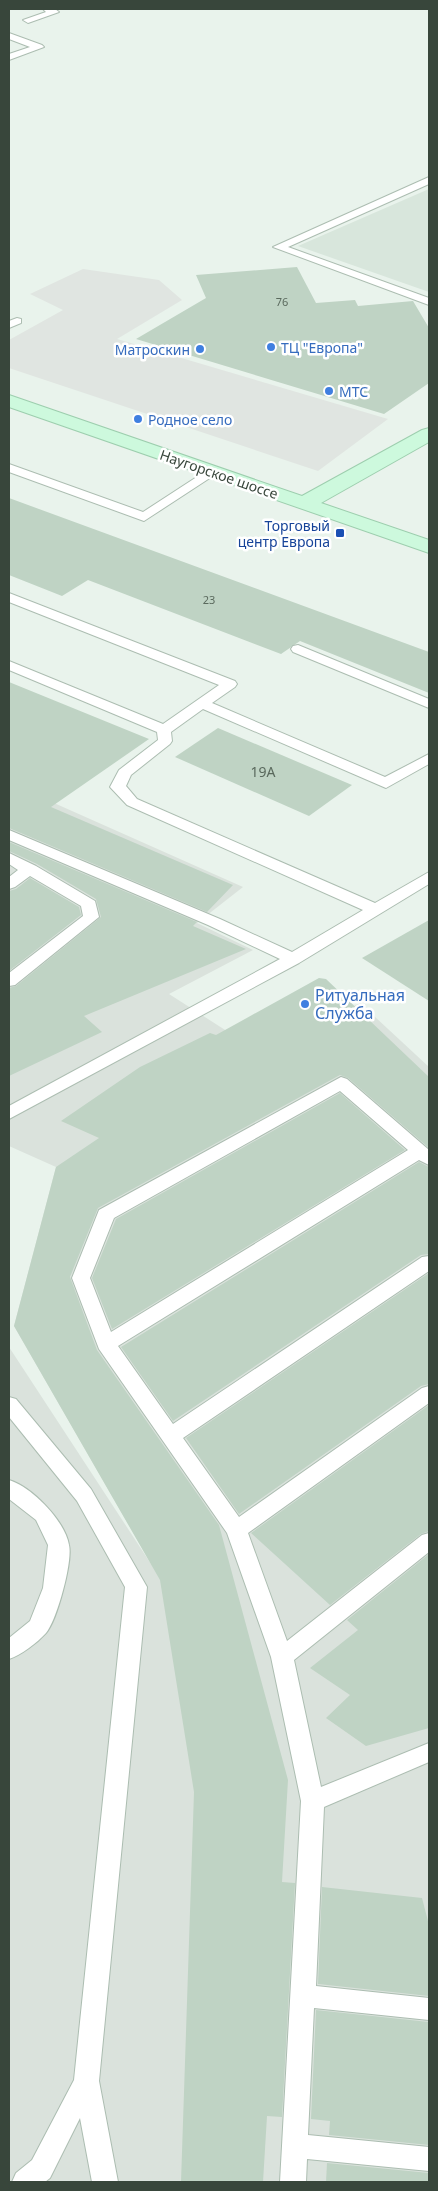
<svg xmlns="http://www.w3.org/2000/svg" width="438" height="2191" viewBox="0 0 438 2191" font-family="'Noto Sans',sans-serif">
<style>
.residential{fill:#d8e6dc}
.industrial{fill:#dae2dc}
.parking{fill:#e0e5e1}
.building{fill:#bfd3c4}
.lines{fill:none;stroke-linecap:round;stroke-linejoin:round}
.lane-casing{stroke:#acbdb1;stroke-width:2}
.secondary-casing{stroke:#9dceae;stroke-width:2}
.lane{fill:#fff;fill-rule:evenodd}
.secondary{fill:#cdf9dd;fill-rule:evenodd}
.shop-dot{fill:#3f7fe0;stroke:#fff;stroke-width:2}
.transit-dot{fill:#1a4fb4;stroke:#fff;stroke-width:2}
.labels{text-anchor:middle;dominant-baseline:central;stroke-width:5;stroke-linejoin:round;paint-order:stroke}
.far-number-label{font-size:11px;fill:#5a695d}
.far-shop-label{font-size:14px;fill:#366cbe;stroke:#fff;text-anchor:start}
.far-street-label{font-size:14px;fill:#38463b;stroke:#fff}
.far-transit-label{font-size:14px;fill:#164399;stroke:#fff;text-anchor:end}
.number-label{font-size:14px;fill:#5a695d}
.shop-label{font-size:16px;fill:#366cbe;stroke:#fff;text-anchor:start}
</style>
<rect width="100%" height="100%" fill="#e9f3ec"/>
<!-- residential -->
<path class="residential" d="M 429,189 L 429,292 L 298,246 Z"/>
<!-- industrial -->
<path class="industrial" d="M 9,783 L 243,887 L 197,923 L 253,950 L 169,994 L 261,1053 L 360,1003 L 429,1067 L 429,2182 L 9,2182 L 9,1347 L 153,1567 L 14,1326 L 56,1167 L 9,1146 Z"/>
<!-- parking -->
<path class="parking" d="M 83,269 L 159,280 L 182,300 L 117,339 L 388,419 L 318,471 L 9,368 L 9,340 L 63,310 L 30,294 Z"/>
<!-- building -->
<g class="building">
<path d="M 297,267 L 316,303 L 355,300 L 358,306 L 413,301 L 429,328 L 429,383 L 384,414 L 136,339 L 206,298 L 196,275 Z"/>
<path d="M 9,498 L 429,652 L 429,693 L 300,641 L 281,654 L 88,580 L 62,596 L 9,575 Z"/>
<path d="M 9,682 L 149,739 L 51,807 L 233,885 L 207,912 L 9,828 Z"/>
<path d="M 218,728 L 352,785 L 309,816 L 175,757 Z"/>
<path d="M 9,842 L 197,922 L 193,926 L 246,949 L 84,1016 L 102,1032 L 9,1076 L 9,988 L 16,986 L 101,917 L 96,899 L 37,864 L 9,851 Z"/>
<path d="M 30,878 L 79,907 L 81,915 L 9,971 L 9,891 L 16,889 Z"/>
<path d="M 429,920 L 429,1001 L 362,958 Z"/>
<path d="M 319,978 L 326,979 L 429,1077 L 429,1148 L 348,1078 L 340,1075 L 98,1208 L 70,1277 L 97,1350 L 219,1525 L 288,1780 L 282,1882 L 295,1883 L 282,2117 L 267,2116 L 263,2182 L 181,2182 L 194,1792 L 160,1580 L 14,1326 L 56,1167 L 99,1138 L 61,1121 L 140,1067 L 210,1033 L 216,1035 Z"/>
<path d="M 340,1093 L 405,1150 L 112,1329 L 92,1278 L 116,1219 Z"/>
<path d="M 419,1162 L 429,1167 L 429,1254 L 421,1255 L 173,1421 L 121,1347 Z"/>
<path d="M 429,1273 L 429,1384 L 421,1386 L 239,1514 L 186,1438 Z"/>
<path d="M 429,1405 L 429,1531 L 421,1534 L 330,1605 L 251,1533 Z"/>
<path d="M 429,1554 L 429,1728 L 366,1746 L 326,1718 L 350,1695 L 310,1668 L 358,1630 L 347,1620 Z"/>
<path d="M 322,1887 L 422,1898 L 429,1925 L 429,1996 L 318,1984 Z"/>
<path d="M 316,2010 L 429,2022 L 429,2145 L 329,2135 L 330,2121 L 311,2119 Z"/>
<path d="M 327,2163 L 429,2173 L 429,2182 L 326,2182 Z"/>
</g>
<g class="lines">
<defs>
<g id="lane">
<path d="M 43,9 L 55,9 L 59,12 L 28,23 L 23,20 L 46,12 Z"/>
<path d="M 9,33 L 42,45 L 44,47 L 9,60 L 9,54 L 30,47 L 9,39 Z"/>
<path d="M 429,177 L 429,184 L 288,247 L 429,298 L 429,305 L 273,247 Z"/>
<path d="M 17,318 L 21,319 L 21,323 L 9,328 L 9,321 Z"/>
<path d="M 9,464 L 143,512 L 209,469 L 217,469 L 219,472 L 144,521 L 9,472 Z"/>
<path d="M 9,593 L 235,681 L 237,684 L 235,687 L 212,703 L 385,777 L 429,754 L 429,764 L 386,788 L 203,709 L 171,732 L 172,741 L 170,744 L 131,775 L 126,786 L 137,799 L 375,903 L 429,872 L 429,884 L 299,963 L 9,1119 L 9,1106 L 280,959 L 208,925 L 9,840 L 9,830 L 220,919 L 292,952 L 363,910 L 127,805 L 110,787 L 119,770 L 158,740 L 157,732 L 9,670 L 9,661 L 163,724 L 219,685 L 9,602 Z"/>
<path d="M 298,645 L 429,699 L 429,708 L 293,652 L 291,649 L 293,646 Z"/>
<path d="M 9,853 L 36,866 L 95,901 L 99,917 L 15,985 L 9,986 L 9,973 L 83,916 L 81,906 L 30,876 L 15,887 L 9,889 L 9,877 L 18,870 L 9,864 Z"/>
<path d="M 341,1077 L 347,1079 L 429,1150 L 429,1165 L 419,1160 L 118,1346 L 173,1424 L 422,1257 L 429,1256 L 429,1271 L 183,1438 L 239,1517 L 422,1388 L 429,1386 L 429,1403 L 248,1533 L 287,1641 L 422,1535 L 429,1533 L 429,1552 L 294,1660 L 321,1787 L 429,1743 L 429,1762 L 324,1807 L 316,1986 L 429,1998 L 429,2020 L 314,2008 L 308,2135 L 429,2147 L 429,2171 L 307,2159 L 306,2182 L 280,2182 L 301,1801 L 271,1657 L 227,1533 L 99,1349 L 72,1278 L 99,1210 ZM 340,1091 L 408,1150 L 111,1332 L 90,1278 L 114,1218 Z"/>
<path d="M 9,1397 L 16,1399 L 91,1489 L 147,1587 L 99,2081 L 118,2182 L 92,2182 L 80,2118 L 50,2178 L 45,2182 L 12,2182 L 16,2173 L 32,2160 L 74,2080 L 125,1587 L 77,1501 L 9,1417 Z"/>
<path d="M 9,1480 C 32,1487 65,1521 69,1545 C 73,1561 57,1620 46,1633 C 37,1643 21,1655 9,1659 L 9,1638 L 30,1621 L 43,1588 L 48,1545 L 36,1520 L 9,1499 Z"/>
</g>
<path id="secondary" d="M 9,395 L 302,496 L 422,430 L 429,428 L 429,442 L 321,503 L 429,540 L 429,553 L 9,407 Z"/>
</defs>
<!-- lane casing -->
<use href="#lane" class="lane-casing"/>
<!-- secondary casing -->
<use href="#secondary" class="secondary-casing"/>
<!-- lane -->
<use href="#lane" class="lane"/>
<!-- secondary -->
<use href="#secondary" class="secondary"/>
</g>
<!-- markers -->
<g class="shop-dot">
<circle cx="271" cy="347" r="5"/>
<circle cx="200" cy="349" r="5"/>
<circle cx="329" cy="391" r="5"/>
<circle cx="138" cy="419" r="5"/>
<circle cx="305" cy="1004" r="5"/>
</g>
<rect class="transit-dot" x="335" y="528" width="10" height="10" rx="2.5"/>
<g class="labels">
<!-- far-number labels -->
<g class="far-number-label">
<text x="282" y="301">76</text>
<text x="209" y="599">23</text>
</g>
<!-- far-shop labels -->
<g class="far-shop-label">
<text x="281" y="347">ТЦ "Европа"</text>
<text x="190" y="349" text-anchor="end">Матроскин</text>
<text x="339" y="391">МТС</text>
<text x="148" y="419">Родное село</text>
</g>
<!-- far-street labels -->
<g class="far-street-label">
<text transform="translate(219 474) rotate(19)">Наугорское шоссе</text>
</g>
<!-- far-transit labels -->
<g class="far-transit-label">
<text x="330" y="525">Торговый<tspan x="330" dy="16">центр Европа</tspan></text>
</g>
<!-- number labels -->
<g class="number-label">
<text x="263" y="771">19А</text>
</g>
<!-- shop labels -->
<g class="shop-label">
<text x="315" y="995">Ритуальная<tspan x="315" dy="18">Служба</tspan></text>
</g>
</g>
<!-- border -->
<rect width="438" height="2191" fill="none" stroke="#38463b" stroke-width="20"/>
</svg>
